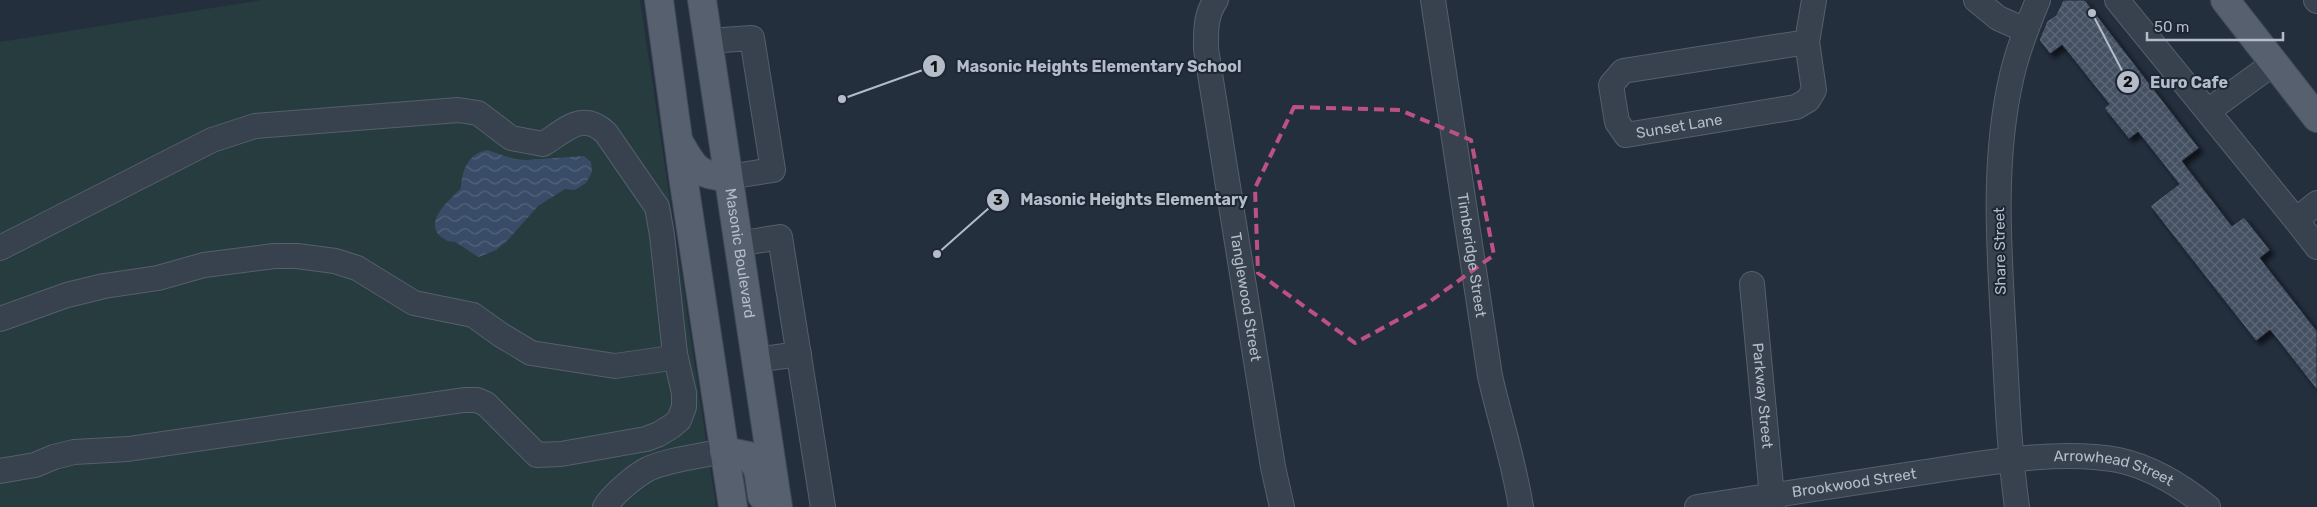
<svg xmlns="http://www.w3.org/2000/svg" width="2317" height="507" viewBox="0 0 2317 507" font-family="Rubik,sans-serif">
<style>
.green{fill:#263c3f}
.water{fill:url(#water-waves)}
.building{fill:url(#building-cross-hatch);stroke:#1f2835;filter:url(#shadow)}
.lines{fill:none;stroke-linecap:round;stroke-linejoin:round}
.minor-casing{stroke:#565f6c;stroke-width:26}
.major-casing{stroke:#414a57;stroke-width:30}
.minor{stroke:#38414e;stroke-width:24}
.major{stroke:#56606e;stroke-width:28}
.marked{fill:none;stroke:#bd5182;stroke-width:4;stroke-dasharray:10 6;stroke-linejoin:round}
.labels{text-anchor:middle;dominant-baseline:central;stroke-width:4;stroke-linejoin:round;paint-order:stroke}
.street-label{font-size:15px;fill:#b4bcc9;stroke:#1d2633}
.leader{fill:none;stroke:#b4bcc9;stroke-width:2}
.callout-dot{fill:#b4bcc9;stroke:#1d2633;stroke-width:2}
.mark-label{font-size:15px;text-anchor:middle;font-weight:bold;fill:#111}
.callout-label{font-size:16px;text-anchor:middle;font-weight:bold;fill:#b4bcc9;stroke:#1d2633;stroke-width:4;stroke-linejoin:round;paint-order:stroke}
</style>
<defs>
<pattern id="water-waves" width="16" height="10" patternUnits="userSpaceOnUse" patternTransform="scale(1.25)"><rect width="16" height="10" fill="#394c67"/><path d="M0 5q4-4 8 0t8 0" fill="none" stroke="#53647b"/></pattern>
<pattern id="building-cross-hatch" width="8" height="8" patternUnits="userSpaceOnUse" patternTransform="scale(1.25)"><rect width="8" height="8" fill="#455162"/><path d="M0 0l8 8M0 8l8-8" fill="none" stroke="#5d6877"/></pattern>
<filter id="shadow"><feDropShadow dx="4.5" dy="4.5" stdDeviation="2.5" flood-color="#0009"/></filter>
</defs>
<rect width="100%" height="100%" fill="#242f3e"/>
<!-- green -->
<path class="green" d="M 262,0 L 640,0 L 716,507 L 0,507 L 0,42 Z"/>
<!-- water -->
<path class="water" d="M 487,150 L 514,159 L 526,160 L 584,156 L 591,162 L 592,172 L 586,183 L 575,190 L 565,189 L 538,206 L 507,241 L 496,250 L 479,257 C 470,253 463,246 455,242 C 453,241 450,242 448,241 C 417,226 449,201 461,188 C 462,170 468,154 487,150 Z"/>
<!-- building -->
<path class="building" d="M 2063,0 L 2085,0 L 2199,148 L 2182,161 L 2232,226 L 2244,217 L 2270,250 L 2260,258 L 2317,331 L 2317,390 L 2270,330 L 2256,341 L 2150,206 L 2179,184 L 2138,132 L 2129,139 L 2104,108 L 2109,104 L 2062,45 L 2050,54 L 2039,40 L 2047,21 L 2056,15 Z"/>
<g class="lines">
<defs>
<g id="minor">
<path id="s1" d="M 1216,0 C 1205,15 1206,32 1206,49 L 1273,467 L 1282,507"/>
<path id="s2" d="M 1433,0 L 1490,376 C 1500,420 1514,462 1521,507"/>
<path d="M 1976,0 L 1998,18 L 2025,30"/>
<path d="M 2117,0 L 2296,220"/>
<path d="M 2316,0 L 2317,1"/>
<path d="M 708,41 L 752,38 L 773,170 L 728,177"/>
<path id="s3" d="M 1807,42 L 1623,71 L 1611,85 L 1617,122 L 1626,135 L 1796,107 L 1808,100 L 1814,90 L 1807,42 L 1814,0"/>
<path d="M 2208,111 L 2274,63"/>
<path d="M 2317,203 L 2296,220 L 2317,247"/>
<path d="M 738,244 L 780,237 L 823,507"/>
<path d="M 0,248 L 212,140 L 255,126 L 458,110 L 478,113 L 511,138 L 543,144 C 565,131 582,110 606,133 L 657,207 L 662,235 L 675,354 L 684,393 L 684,407 L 679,420 L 672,426 L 659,434 L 646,439 L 561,454 L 537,455 L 486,404 L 477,400 L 464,400 L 128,449 L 74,452 L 54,457 L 35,465 L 0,471"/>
<path id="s4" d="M 1752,284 L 1773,507"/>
<path d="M 0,319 L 67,295 L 104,286 L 158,278 L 204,265 L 274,256 L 297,256 L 335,261 L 357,268 L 414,303 L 473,315 L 501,335 L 531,353 L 615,366 L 664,359 L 675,354"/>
<path d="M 756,360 L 799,354"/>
<path d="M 605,507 C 612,495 636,475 648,469 C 670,459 701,456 724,451"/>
<path id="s5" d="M 1697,507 C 1773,495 1849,484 1925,472 C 1985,463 2058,449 2118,460 C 2151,467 2182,486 2208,507"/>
<path d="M 2017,507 C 2009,450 2007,394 2004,337 C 1999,250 1992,160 2012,75 C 2018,49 2028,24 2038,0"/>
</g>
<g id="major">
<path d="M 659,0 L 684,183 L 733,507"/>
<path id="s6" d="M 702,0 L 778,507"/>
<path d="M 2225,0 L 2317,118"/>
<path d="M 679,142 C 694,168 696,175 728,177"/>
<path d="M 724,451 L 749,456 L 758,469 L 762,496"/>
</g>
</defs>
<!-- minor casing -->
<use href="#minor" class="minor-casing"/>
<!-- major casing -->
<use href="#major" class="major-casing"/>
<!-- minor -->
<use href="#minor" class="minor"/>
<!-- major -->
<use href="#major" class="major"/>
</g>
<!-- marked area -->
<path class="marked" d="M 1294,107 L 1400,110 L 1471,140 L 1494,255 L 1425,305 L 1355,343 L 1258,273 L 1255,188 Z"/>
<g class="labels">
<!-- street labels -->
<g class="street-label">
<text stroke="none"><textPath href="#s3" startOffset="312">Sunset Lane</textPath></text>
<text transform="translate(2000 251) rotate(-91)">Share Street</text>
<text stroke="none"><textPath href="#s6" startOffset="256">Masonic Boulevard</textPath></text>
<text stroke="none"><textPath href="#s2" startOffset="258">Timberidge Street</textPath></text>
<text stroke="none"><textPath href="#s1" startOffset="302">Tanglewood Street</textPath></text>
<text stroke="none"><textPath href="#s4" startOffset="112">Parkway Street</textPath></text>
<text stroke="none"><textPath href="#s5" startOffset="422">Arrowhead Street</textPath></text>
<text stroke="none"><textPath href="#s5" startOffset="159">Brookwood Street</textPath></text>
</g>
</g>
<!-- callouts -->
<path class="leader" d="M842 99L934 66M2092 13L2128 82M937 254L998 200"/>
<g class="callout-dot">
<circle cx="842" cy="99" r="5"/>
<circle cx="2092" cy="13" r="5"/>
<circle cx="937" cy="254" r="5"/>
<circle cx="934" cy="66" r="12"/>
<circle cx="2128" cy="82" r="12"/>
<circle cx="998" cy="200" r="12"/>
</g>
<g class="mark-label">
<text x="934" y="72">1</text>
<text x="2128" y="87">2</text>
<text x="998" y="205">3</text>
</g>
<g class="callout-label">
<text x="1099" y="72">Masonic Heights Elementary School</text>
<text x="2189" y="88">Euro Cafe</text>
<text x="1134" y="205">Masonic Heights Elementary</text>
</g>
<!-- scale -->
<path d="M2147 32v8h136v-8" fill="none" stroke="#b4bcc9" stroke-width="2.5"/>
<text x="2154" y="32" font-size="15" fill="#b4bcc9" stroke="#1d2633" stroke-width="4" paint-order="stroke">50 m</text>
</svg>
